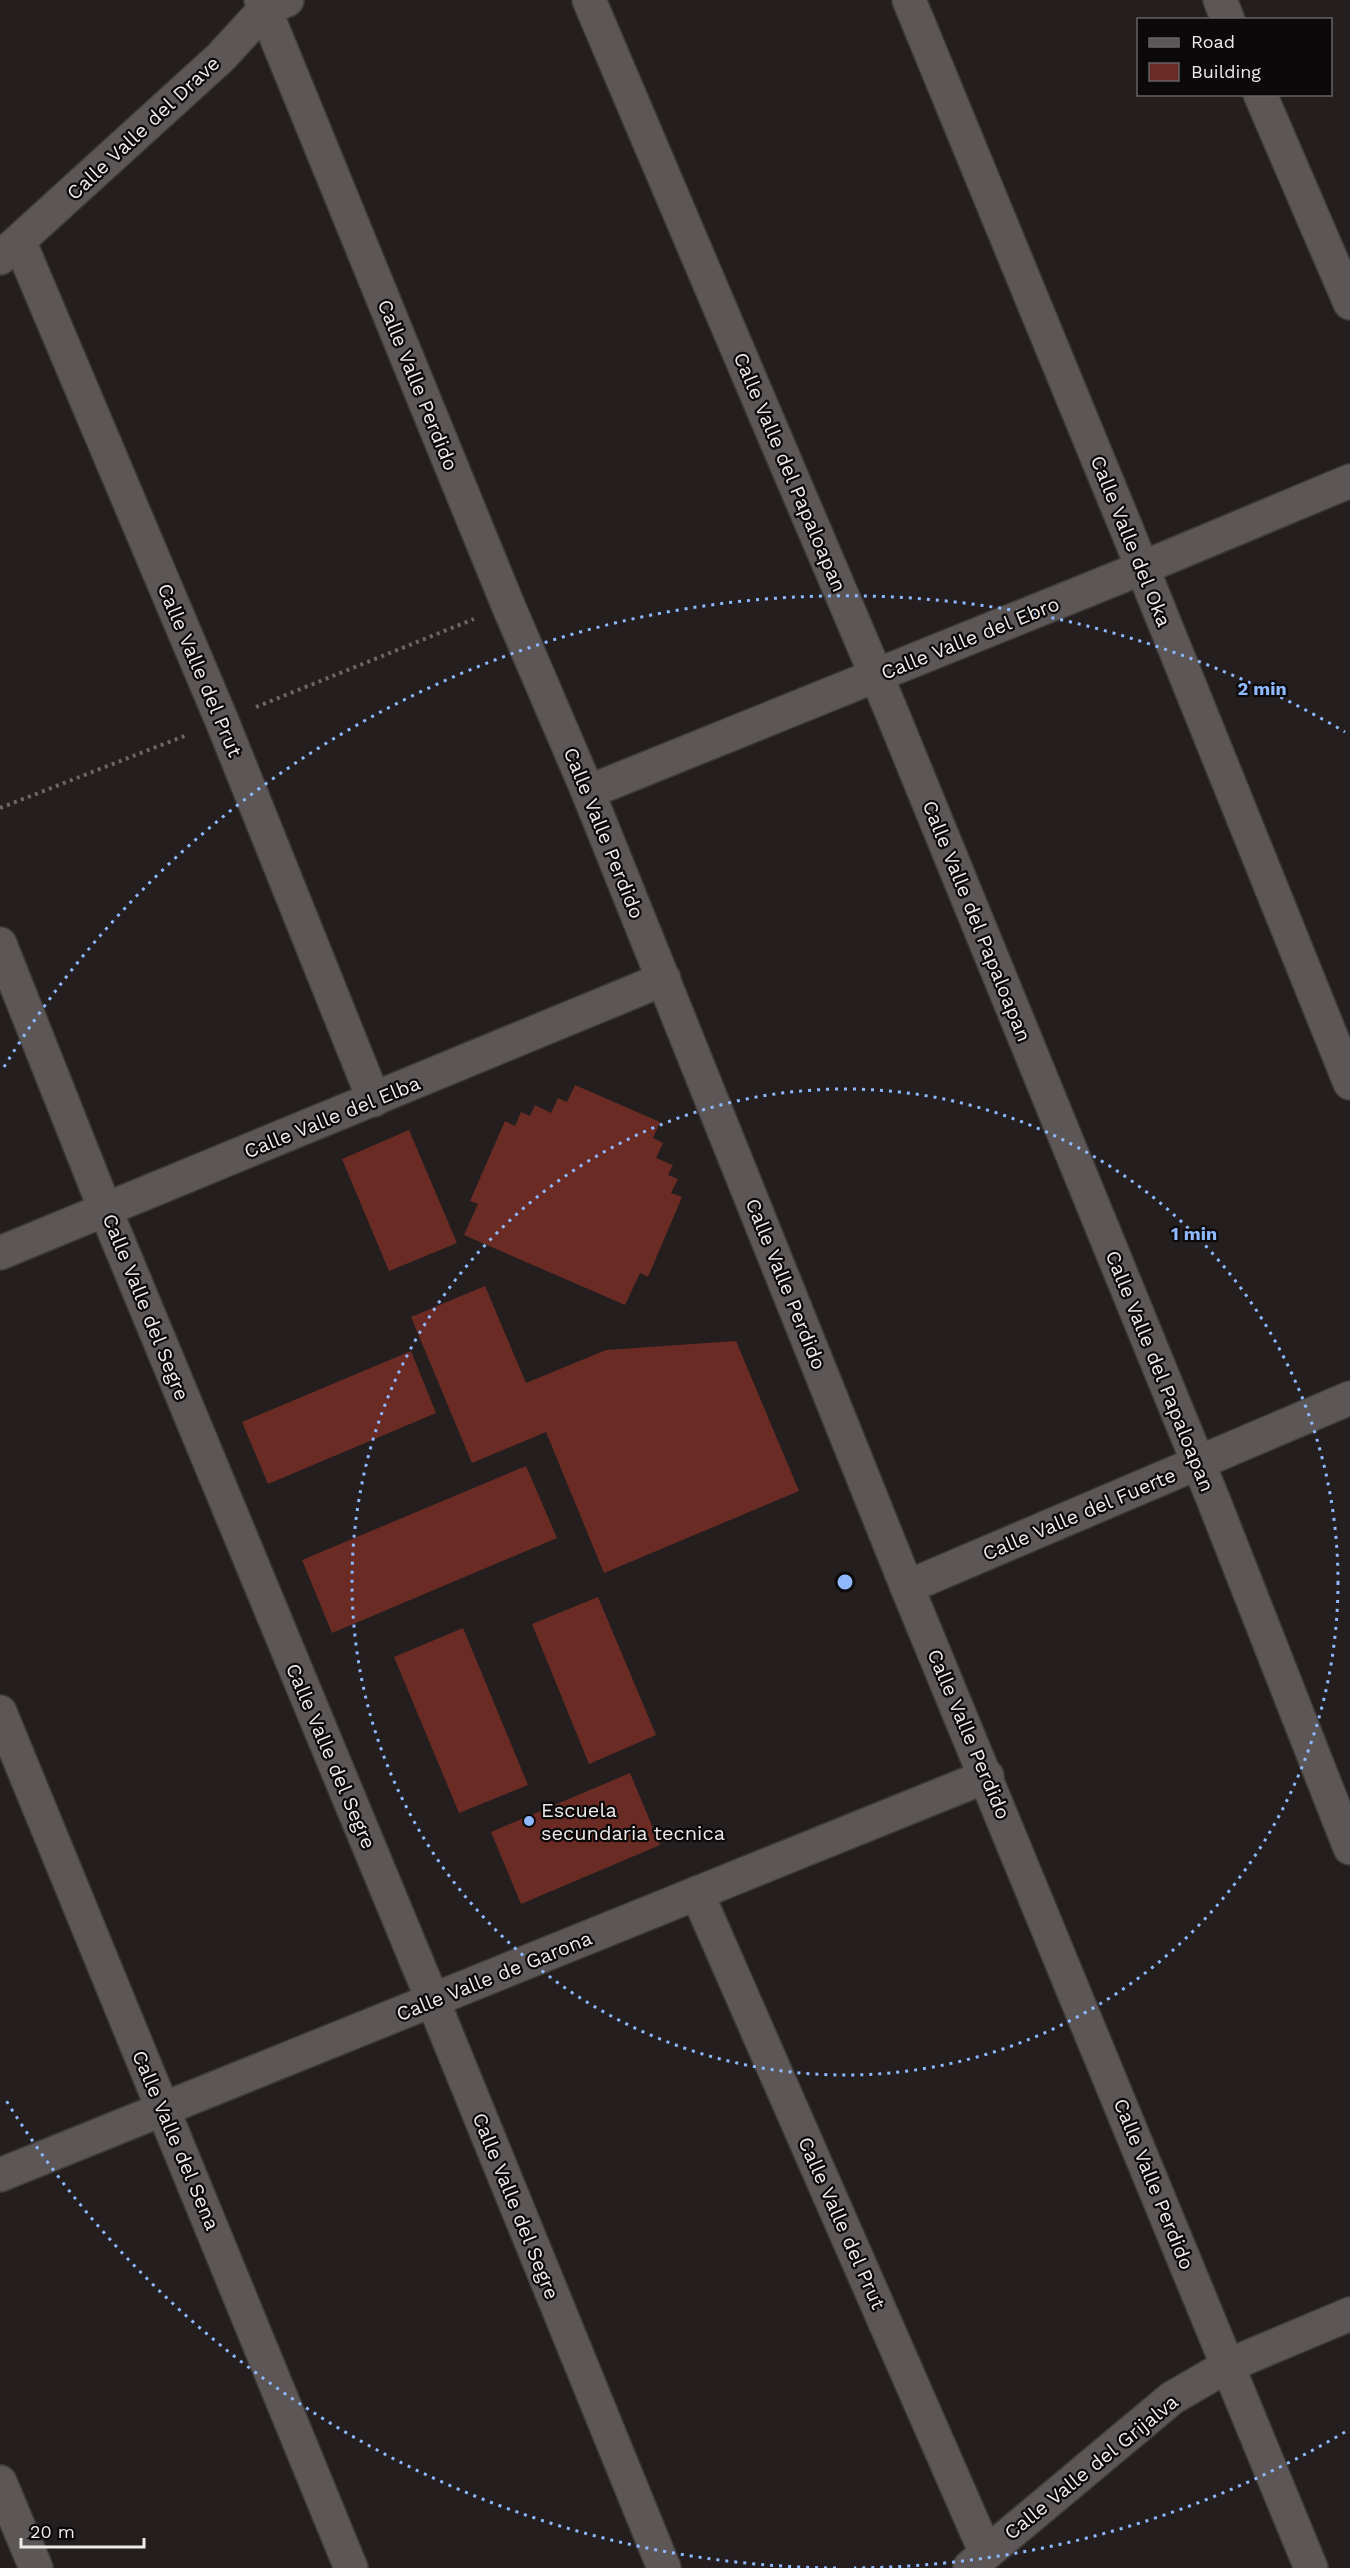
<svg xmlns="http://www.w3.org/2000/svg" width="1350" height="2568" viewBox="0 0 1350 2568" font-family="'Work Sans',sans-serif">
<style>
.building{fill:#6b2b25}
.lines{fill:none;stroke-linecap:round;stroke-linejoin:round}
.minor-casing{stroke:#3e3a3a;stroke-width:36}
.tertiary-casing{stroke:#3e3a3a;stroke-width:36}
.path{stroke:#6c6766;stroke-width:4;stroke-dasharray:3 4.5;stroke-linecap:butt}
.minor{stroke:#5c5756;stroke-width:33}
.tertiary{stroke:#5c5756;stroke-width:33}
.ring{fill:none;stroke:#8fb8fd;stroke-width:3;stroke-dasharray:3 6}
.poi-dot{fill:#8fb8fd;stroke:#0b0909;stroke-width:2}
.labels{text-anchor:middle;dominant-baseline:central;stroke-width:4.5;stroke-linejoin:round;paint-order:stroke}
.street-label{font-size:20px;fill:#eeeae9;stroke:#0b0909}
.poi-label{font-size:20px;fill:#eeeae9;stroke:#0b0909;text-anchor:start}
.centre{fill:#8fb8fd;stroke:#0b0909;stroke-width:3}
.ring-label{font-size:18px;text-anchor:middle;font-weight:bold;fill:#8fb8fd;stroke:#0b0909;stroke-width:4.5;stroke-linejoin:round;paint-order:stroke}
</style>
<rect width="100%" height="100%" fill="#241f1e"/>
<!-- building -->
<g class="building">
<path d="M 575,1085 L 660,1122 L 653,1138 L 663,1143 L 656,1158 L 673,1165 L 668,1175 L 678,1179 L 671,1193 L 682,1197 L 648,1277 L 640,1273 L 625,1305 L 464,1235 L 478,1204 L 470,1201 L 505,1121 L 515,1126 L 521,1112 L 530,1116 L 535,1105 L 551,1113 L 558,1098 L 567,1102 Z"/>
<path d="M 409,1130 L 457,1243 L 389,1271 L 342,1159 Z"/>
<path d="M 485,1286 L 526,1383 L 606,1350 L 736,1341 L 799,1491 L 604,1573 L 546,1432 L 472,1463 L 411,1317 Z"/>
<path d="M 411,1351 L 436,1413 L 268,1484 L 242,1422 Z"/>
<path d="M 526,1466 L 557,1538 L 332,1633 L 302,1560 Z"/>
<path d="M 598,1597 L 656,1735 L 589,1764 L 532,1624 Z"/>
<path d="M 463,1628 L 528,1785 L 459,1813 L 394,1657 Z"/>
<path d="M 630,1773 L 660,1845 L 521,1904 L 491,1832 Z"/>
</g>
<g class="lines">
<defs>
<g id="minor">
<path d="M 589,0 L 890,708 L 1213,1499 L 1350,1848"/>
<path d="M 909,0 L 1127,530 L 1350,1083"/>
<path d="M 1220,0 L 1228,20"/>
<path d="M 1260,94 L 1350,303"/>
<path d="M 20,243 L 222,721 L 374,1100"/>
<path d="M 0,258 L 221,57 L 265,9 L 287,0"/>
<path d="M 588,792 L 1142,568 L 1350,481"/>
<path d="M 0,944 L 105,1209 L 433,2001 L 664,2568"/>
<path d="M 0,1253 L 664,979"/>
<path d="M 907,1587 L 1350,1398"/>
<path d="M 0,1712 L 351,2568"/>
<path d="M 697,1893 L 986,2553"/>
<path d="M 0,2175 L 987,1776"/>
<path d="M 0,2482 L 36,2568"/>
<path d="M 970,2567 L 1172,2398 L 1229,2365 L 1350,2314"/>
</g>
<path id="tertiary" d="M 261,0 L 508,605 L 588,792 L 907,1587 L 1311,2568"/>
</defs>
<!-- minor casing -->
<use href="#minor" class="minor-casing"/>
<!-- tertiary casing -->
<use href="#tertiary" class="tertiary-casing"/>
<!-- path -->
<g class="path">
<path d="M 256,707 L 474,619"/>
<path d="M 0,808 L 187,735"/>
</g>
<!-- minor -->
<use href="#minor" class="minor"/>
<!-- tertiary -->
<use href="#tertiary" class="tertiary"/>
</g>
<!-- distance rings -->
<g class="ring">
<circle cx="845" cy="1582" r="493"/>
<path d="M1345 2432A986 986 0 0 1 854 2568M836 2568A986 986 0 0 1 4 2097M4 1067A986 986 0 0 1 1345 732"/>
</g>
<!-- markers -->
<circle class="poi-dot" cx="529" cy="1821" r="6"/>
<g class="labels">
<!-- street labels -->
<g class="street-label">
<text transform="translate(143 128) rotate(-43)">Calle Valle del Drave</text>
<text transform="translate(418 385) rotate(68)">Calle Valle Perdido</text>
<text transform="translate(790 472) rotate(67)">Calle Valle del Papaloapan</text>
<text transform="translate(1131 541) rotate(68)">Calle Valle del Oka</text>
<text transform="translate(970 638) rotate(-22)">Calle Valle del Ebro</text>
<text transform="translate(200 670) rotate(67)">Calle Valle del Prut</text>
<text transform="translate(604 833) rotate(68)">Calle Valle Perdido</text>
<text transform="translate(977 921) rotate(68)">Calle Valle del Papaloapan</text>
<text transform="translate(332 1117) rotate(-22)">Calle Valle del Elba</text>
<text transform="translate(786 1284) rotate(68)">Calle Valle Perdido</text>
<text transform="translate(146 1307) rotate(68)">Calle Valle del Segre</text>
<text transform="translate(1160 1371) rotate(68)">Calle Valle del Papaloapan</text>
<text transform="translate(1079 1514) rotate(-23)">Calle Valle del Fuerte</text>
<text transform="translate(969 1734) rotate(67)">Calle Valle Perdido</text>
<text transform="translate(331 1756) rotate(67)">Calle Valle del Segre</text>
<text transform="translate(494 1976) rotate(-22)">Calle Valle de Garona</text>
<text transform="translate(176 2140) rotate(67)">Calle Valle del Sena</text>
<text transform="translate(1154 2184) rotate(68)">Calle Valle Perdido</text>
<text transform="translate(516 2206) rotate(68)">Calle Valle del Segre</text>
<text transform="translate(842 2223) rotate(66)">Calle Valle del Prut</text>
<text transform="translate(1091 2467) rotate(-39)">Calle Valle del Grijalva</text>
</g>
<!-- poi labels -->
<g class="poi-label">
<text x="541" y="1810">Escuela<tspan x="541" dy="23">secundaria tecnica</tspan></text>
</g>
</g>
<circle cx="845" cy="1582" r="9" class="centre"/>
<g class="ring-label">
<text x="1262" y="695">2 min</text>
<text x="1194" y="1240">1 min</text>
</g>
<!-- legend -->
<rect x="1137" y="18" width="195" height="78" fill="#0b0909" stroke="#666363" stroke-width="1.5"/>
<rect x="1149" y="38" width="30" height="9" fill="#5c5756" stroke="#666363" stroke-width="1.5"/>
<text x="1191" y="48" font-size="18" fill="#eeeae9">Road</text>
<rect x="1149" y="63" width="30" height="18" fill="#6b2b25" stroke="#666363" stroke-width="1.5"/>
<text x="1191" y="78" font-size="18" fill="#eeeae9">Building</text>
<!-- scale -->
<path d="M21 2538v9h123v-9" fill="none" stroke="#eeeae9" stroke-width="3"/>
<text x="30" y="2538" font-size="18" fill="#eeeae9" stroke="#0b0909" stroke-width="4.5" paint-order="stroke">20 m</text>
</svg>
